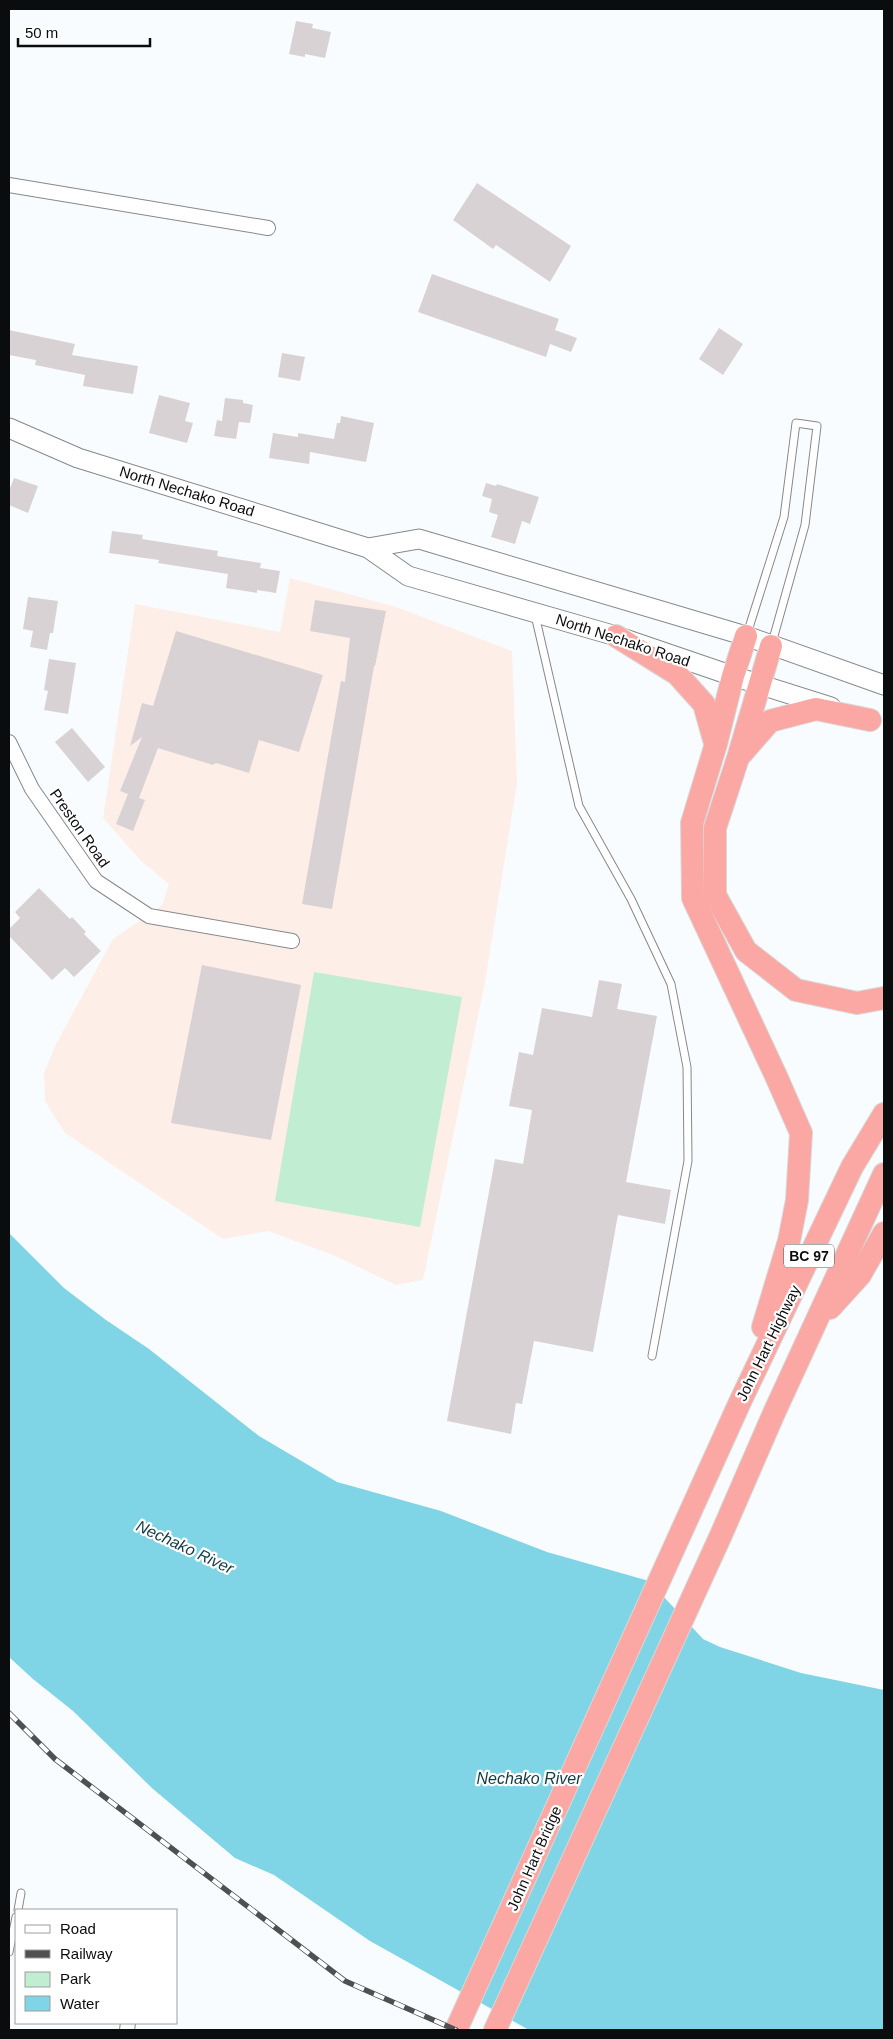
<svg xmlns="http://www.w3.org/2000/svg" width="893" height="2039" viewBox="0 0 893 2039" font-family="Arial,sans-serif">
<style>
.education{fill:#fdeee8}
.green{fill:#c1edd3}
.water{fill:#7fd4e6}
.building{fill:#d9d2d4}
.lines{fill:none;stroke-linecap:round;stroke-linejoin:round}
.service-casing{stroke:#85898c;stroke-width:9}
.minor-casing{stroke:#85898c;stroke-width:16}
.secondary-casing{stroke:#85898c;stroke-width:21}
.trunk-casing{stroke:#d8d8d8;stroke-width:24}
.service{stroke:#fff;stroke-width:7}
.minor{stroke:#fff;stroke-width:14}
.secondary{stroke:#fff;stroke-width:19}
.trunk{stroke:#fba8a4;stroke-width:22}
.rail-casing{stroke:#4e5052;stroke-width:5.5}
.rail{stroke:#fff;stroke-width:4;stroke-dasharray:11;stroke-linecap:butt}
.labels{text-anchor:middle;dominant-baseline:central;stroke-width:4.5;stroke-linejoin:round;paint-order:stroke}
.shield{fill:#fff;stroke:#545556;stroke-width:1}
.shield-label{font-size:14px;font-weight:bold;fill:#0b0c0e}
.street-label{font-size:15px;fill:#0b0c0e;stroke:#fff}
.water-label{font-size:16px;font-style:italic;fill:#133c44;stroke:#fff}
</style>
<rect width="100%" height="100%" fill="#f9fcfe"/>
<!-- education -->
<path class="education" d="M 290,578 L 396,607 L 512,651 L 517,783 L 485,982 L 423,1280 L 396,1285 L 333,1255 L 268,1231 L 223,1239 L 65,1133 L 45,1101 L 44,1073 L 56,1044 L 113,939 L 162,905 L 169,884 L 141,861 L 103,818 L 135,604 L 280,632 Z"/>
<!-- green -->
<path class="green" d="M 314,972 L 462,997 L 420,1227 L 275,1201 Z"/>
<!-- water -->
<path class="water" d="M 9,1233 L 64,1288 L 106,1320 L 149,1349 L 259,1436 L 337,1482 L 441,1511 L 547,1552 L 649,1581 L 703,1639 L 720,1647 L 801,1673 L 884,1690 L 884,2030 L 529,2030 L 370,1941 L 274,1875 L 235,1858 L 153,1789 L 73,1711 L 33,1679 L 9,1657 Z"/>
<!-- building -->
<g class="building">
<path d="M 296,21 L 313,24 L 312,28 L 331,32 L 325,58 L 305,54 L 305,57 L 289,54 Z"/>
<path d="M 477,183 L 571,246 L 550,282 L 496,245 L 493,249 L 453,220 Z"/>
<path d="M 432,274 L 559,319 L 555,330 L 577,338 L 571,352 L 550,344 L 546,357 L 418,312 Z"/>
<path d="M 719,328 L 743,344 L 723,375 L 699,359 Z"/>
<path d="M 9,330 L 75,344 L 72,355 L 138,366 L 133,394 L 83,386 L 85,375 L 35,365 L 36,360 L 9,355 Z"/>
<path d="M 282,353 L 305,357 L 300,381 L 278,377 Z"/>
<path d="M 159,395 L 190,403 L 185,421 L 193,423 L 187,443 L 149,433 Z"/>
<path d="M 225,398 L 243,400 L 243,403 L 253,405 L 250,423 L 239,422 L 236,439 L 214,436 L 217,420 L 222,421 Z"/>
<path d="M 341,416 L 374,423 L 366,462 L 310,452 L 309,464 L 269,458 L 273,433 L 298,437 L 298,433 L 334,439 L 337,423 L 340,423 Z"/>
<path d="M 14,478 L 38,486 L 28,513 L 9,505 L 9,491 Z"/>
<path d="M 486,483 L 496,486 L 497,484 L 539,497 L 530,524 L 522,521 L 515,544 L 491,537 L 498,515 L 489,512 L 492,499 L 482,496 Z"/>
<path d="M 112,531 L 143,535 L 142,539 L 218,551 L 217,556 L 261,563 L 260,568 L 280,571 L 276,593 L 257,590 L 257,593 L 226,588 L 228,574 L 158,563 L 159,560 L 109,553 Z"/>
<path d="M 28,597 L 58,601 L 53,633 L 50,633 L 47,650 L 30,647 L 33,631 L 23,629 Z"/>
<path d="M 315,600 L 386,611 L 375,666 L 374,666 L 332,909 L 302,904 L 341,681 L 345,682 L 350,638 L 310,631 Z"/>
<path d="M 176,631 L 323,675 L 299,752 L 259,740 L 249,773 L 216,763 L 213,765 L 158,748 L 139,798 L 145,800 L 133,831 L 116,824 L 128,794 L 120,791 L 142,737 L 130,746 L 142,703 L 153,706 Z"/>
<path d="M 49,659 L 76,663 L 68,714 L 44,710 L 48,691 L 44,690 Z"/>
<path d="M 72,728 L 105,767 L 88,782 L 55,742 Z"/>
<path d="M 39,888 L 70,919 L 72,917 L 86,932 L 84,934 L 101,951 L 74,977 L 65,968 L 52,980 L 9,936 L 9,929 L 20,918 L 15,912 Z"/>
<path d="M 202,965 L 301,985 L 271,1140 L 171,1123 Z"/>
<path d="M 599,980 L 622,984 L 617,1009 L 657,1016 L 626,1182 L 671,1190 L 665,1224 L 618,1215 L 593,1352 L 534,1341 L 522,1404 L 516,1403 L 511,1434 L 447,1421 L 495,1159 L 523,1164 L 532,1110 L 509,1106 L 519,1052 L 533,1055 L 542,1008 L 592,1017 Z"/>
</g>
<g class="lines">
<defs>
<g id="service">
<path d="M 535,615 L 579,806 L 631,899 L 671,984 L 687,1067 L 688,1161 L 652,1356"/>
<path d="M 747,634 L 784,517 L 796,423 L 817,426 L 805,525 L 772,643"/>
<path d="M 18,1910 L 21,1893"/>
<path d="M 9,1952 L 16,1917"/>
</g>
<g id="minor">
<path d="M 9,185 L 268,228"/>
<path d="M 9,742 L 32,789 L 96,881 L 149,916 L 292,941"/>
<path d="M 127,2030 L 128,2023"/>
</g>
<g id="secondary">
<path d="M 9,428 L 78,458 L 368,548 L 408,576 L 616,636 L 733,676 L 831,707"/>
<path d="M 368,548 L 419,539 L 746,636 L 884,685"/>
</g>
<g id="trunk">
<path d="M 616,636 L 677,674 L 704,704 L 715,743"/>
<path d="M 746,636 L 733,676 L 716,744 L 692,823 L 693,898 L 776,1076 L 801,1133 L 797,1200 L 789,1241 L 763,1327"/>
<path d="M 771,646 L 738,758 L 715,828 L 715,895 L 746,951 L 796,990 L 857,1003 L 884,998"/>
<path d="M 742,753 L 770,721 L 816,709 L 870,720"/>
<path d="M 830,1308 L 860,1275 L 884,1233"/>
<path d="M 456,2030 L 740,1402 L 852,1167 L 884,1114"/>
<path d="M 495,2030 L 721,1535 L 774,1413 L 884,1174"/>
</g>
</defs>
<!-- service casing -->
<use href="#service" class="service-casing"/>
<!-- minor casing -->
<use href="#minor" class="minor-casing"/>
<!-- secondary casing -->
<use href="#secondary" class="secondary-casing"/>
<!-- trunk casing -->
<use href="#trunk" class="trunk-casing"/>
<!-- service -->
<use href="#service" class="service"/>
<!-- minor -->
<use href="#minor" class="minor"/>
<!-- secondary -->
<use href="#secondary" class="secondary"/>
<!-- trunk -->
<use href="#trunk" class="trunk"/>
<defs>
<path id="rail" d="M 9,1713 L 55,1759 L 345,1981 L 456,2030"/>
</defs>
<!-- rail casing -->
<use href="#rail" class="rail-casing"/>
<!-- rail -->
<use href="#rail" class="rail"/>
</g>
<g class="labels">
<!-- shield labels -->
<rect class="shield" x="784" y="1244.5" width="50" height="23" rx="4"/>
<g class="shield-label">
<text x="809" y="1256">BC 97</text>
</g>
<!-- street labels -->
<g class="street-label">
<text transform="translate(187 491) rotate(17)">North Nechako Road</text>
<text transform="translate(623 640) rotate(18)">North Nechako Road</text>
<text transform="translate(80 828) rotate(55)">Preston Road</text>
<text transform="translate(768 1343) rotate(-64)">John Hart Highway</text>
<text transform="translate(534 1858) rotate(-66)">John Hart Bridge</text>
</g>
<!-- water labels -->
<g class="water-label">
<text transform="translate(185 1547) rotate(25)">Nechako River</text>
<text x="529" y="1778">Nechako River</text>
</g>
</g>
<!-- border -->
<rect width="893" height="2039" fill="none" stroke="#0b0c0e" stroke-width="20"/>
<!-- legend -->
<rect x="15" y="1909" width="162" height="115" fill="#ffffff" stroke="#9d9e9f"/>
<rect x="25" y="1925" width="25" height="8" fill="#ffffff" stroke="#9d9e9f"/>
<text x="60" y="1934" font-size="15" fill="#0b0c0e">Road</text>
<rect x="25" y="1950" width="25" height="8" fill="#4e5052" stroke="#9d9e9f"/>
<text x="60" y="1959" font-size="15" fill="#0b0c0e">Railway</text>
<rect x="25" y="1972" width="25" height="15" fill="#c1edd3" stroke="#9d9e9f"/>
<text x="60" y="1984" font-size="15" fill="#0b0c0e">Park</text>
<rect x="25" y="1996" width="25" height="15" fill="#7fd4e6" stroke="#9d9e9f"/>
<text x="60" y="2009" font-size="15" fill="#0b0c0e">Water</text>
<!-- scale -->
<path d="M18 38v8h132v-8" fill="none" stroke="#0b0c0e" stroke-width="2.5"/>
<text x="25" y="38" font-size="15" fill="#0b0c0e" stroke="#ffffff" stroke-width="4" paint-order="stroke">50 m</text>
</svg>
